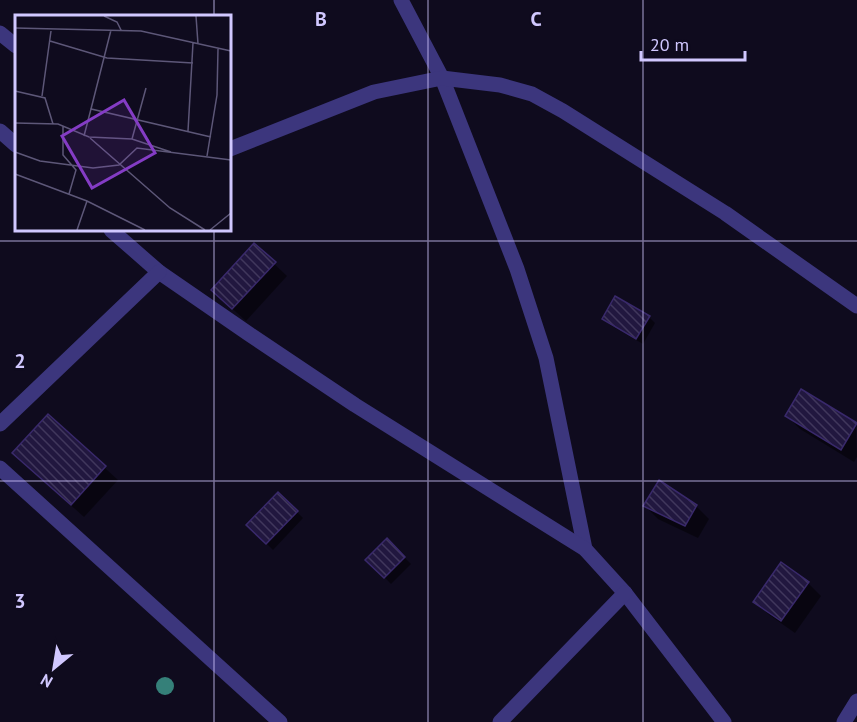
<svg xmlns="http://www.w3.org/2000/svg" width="857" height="722" viewBox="0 0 857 722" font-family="'PT Sans',sans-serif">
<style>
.shadow{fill:#0007}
.building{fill:url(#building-back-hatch);stroke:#39296b;stroke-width:1.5}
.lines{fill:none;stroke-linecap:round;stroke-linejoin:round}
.street{stroke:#3c367d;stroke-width:15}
.tree{fill:#358079}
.grid{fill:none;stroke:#d1c8ff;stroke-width:1.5;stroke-opacity:0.55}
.inset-road{fill:none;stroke:#5d5778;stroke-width:1.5}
.view{fill:#843cc5;fill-opacity:0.15;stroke:#843cc5;stroke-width:3}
.inset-edge{fill:none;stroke:#d1c8ff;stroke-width:3}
.grid-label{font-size:20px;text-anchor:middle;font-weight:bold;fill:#d1c8ff;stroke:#0f0b1e;stroke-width:4.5;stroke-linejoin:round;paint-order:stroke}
</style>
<defs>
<pattern id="building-back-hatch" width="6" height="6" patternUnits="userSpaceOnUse" patternTransform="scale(1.5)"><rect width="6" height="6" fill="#21173f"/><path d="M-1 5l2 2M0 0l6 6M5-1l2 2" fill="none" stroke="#40375c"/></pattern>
</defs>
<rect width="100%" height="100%" fill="#0f0b1e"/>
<!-- shadow -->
<g class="shadow">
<path d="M 254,245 L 287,276 L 246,321 L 226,303 Z"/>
<path d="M 649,317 L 655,323 L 643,344 L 610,325 L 604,319 Z"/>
<path d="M 48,416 L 118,480 L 84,517 L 27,466 Z"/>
<path d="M 787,416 L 856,424 L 857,457 L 854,462 L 800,429 Z"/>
<path d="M 645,506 L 696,506 L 709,519 L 698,538 L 658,519 Z"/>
<path d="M 297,512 L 303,518 L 273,550 L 248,525 Z"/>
<path d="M 387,540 L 411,564 L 391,584 L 368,560 Z"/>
<path d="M 808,583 L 821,596 L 795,633 L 768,614 L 755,601 Z"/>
</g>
<!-- building -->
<g class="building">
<path d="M 254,243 L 276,262 L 232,309 L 211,290 Z"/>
<path d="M 615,296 L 650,316 L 636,339 L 602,319 Z"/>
<path d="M 801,389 L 857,423 L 841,450 L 785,416 Z"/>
<path d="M 48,414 L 106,466 L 71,505 L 12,453 Z"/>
<path d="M 659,480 L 697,505 L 685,526 L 643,506 Z"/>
<path d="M 278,492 L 298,511 L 266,544 L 246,525 Z"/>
<path d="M 387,538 L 405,557 L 384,578 L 365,560 Z"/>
<path d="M 781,562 L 809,582 L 781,621 L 753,602 Z"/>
</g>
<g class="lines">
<!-- street -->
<g class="street">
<path d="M 401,0 L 442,78 L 517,269 L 546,358 L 585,549"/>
<path d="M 0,33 L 16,46"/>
<path d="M 0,131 L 16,145"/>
<path d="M 230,149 L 374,92 L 442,78 L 500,85 L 532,94 L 563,111 L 725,213 L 857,306"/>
<path d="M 111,230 L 159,272 L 249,334 L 355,405 L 585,549 L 625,593 L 724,722"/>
<path d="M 0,424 L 159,272"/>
<path d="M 0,468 L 280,722"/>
<path d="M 500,722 L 625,593"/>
<path d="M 844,722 L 857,701"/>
</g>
</g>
<!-- trees -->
<circle class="tree" cx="165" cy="686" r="9"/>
<!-- grid -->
<path class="grid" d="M 214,0 L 214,16M 428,0 L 428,722M 643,0 L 643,722M 214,230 L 214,722M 0,241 L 857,241M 0,481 L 857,481"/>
<!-- overview -->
<g transform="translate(15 15)">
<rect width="216" height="216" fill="#0f0b1e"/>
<path class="inset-road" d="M 89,1 L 102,7 L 106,15M 181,1 L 183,29M 0,13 L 126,16 L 216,36M 35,26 L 92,43 L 178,48M 0,76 L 30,83 L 38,109M 27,81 L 36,16M 76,94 L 96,15M 0,108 L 43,109 L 74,122 L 117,124 L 156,137M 48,111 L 48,140 L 61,155 L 54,179M 173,116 L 178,28M 69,121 L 76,94 L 196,122M 75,123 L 155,193 L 190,215M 117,124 L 131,73M 0,137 L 25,146 L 78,153 L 104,150 L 122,133 L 216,145M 192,141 L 202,80 L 203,34M 0,159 L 72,186 L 130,215M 62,215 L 72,186M 195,215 L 216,198"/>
<path class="view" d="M 109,85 L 140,138 L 77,173 L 47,121 Z"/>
<rect width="216" height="216" class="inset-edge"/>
</g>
<g class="grid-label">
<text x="321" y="26">B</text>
<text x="536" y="26">C</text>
<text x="20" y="368">2</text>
<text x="20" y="608">3</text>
</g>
<!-- north arrow -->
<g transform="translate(54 668) rotate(210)" stroke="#0f0b1e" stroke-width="4.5" paint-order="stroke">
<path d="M0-4.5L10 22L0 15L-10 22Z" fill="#d1c8ff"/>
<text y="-9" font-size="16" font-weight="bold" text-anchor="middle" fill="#d1c8ff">N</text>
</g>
<!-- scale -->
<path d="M641 51v9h104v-9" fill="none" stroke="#d1c8ff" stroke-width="3"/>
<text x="650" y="51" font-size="18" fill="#d1c8ff" stroke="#0f0b1e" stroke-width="4.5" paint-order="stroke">20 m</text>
</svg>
